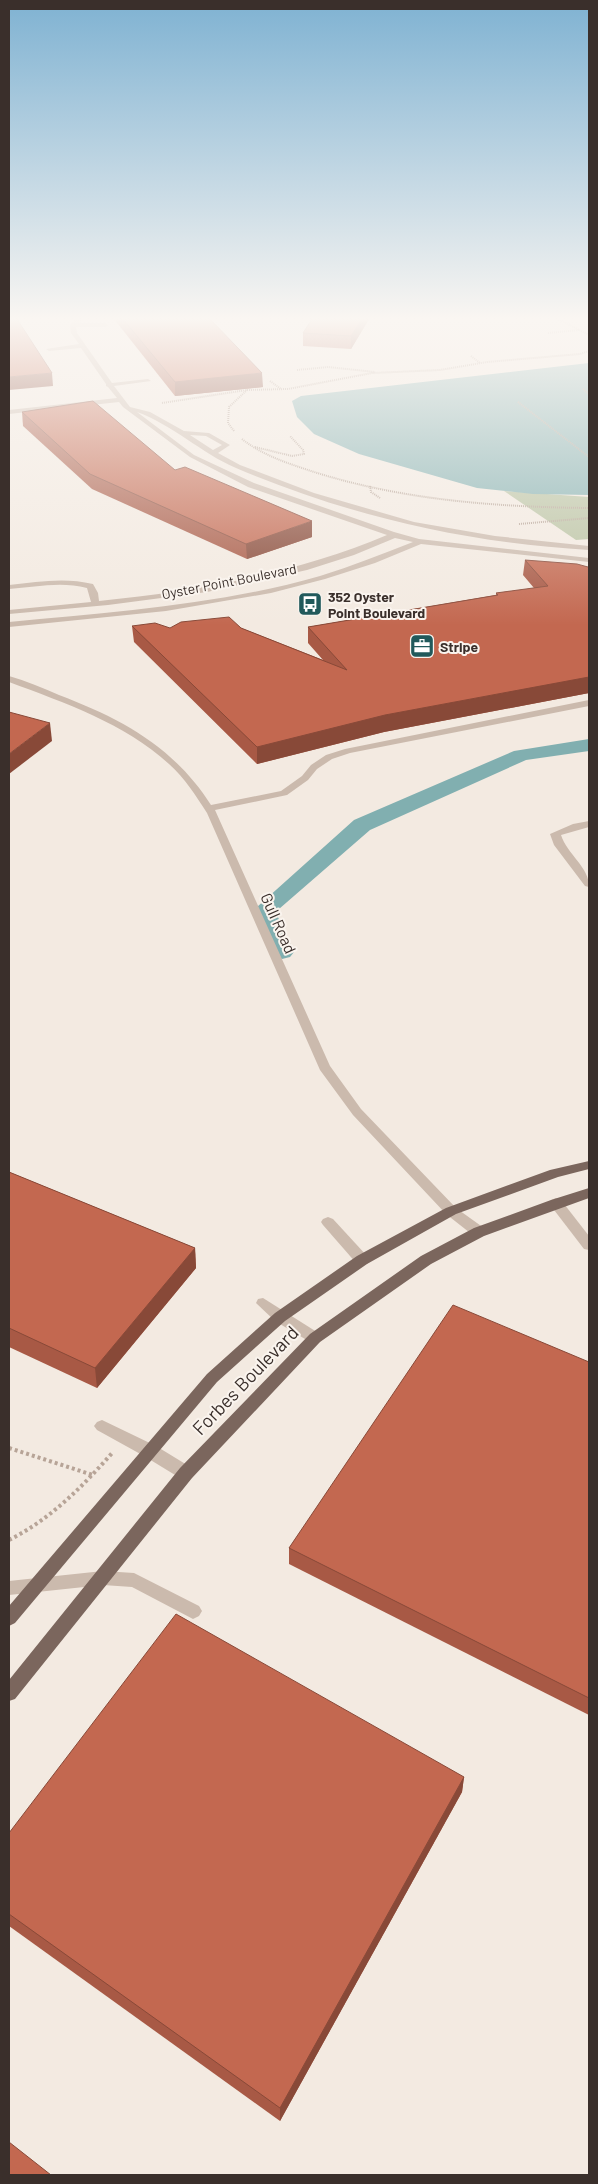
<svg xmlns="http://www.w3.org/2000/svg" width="598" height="2184" viewBox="0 0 598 2184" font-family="Barlow,sans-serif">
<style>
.green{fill:#b8c2a1}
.water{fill:#81afb0}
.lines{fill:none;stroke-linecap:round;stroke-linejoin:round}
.canal{fill:#81afb0;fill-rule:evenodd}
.path-far1{stroke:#b7a497;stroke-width:2;stroke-dasharray:1 1;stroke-linecap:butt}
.path{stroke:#b7a497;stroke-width:4;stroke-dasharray:3 3;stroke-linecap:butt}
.minor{fill:#cbbaad;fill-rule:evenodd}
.major{fill:#7b665d;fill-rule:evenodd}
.wall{fill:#a85945}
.shaded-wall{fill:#884938}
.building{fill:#c36850;stroke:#884938}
.labels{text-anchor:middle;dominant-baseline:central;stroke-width:4;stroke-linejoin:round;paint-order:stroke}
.far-street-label{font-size:14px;fill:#3a2f2b;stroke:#faf4ee}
.far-poi-label{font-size:14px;font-weight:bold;fill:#3a2f2b;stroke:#faf4ee;text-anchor:start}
.street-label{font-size:16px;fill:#3a2f2b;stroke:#faf4ee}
.near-street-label{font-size:19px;fill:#3a2f2b;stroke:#faf4ee}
</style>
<rect width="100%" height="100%" fill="#f3eae1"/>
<!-- green -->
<path class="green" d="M 504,491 L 589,497 L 589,539 L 576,540 Z"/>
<!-- water -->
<path class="water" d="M 589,363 L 589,495 L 533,494 L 477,488 L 359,454 L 314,434 L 297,417 L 292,401 L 301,396 Z"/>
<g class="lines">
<!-- canal -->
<path class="canal" d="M 589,739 L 589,751 L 526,760 L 370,830 L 279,909 L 277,915 L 294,952 L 290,957 L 282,959 L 274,957 L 270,952 L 255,915 L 257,907 L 354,820 L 514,751 Z"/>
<!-- path-far1 -->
<g class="path-far1">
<path d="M 558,319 L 589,335"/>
<path d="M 548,333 L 579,330"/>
<path d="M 471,356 L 480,363"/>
<path d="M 297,370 L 328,367 L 375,372"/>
<path d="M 270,381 L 281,389"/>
<path d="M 583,389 L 589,394"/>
<path d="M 518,402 L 589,457"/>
<path d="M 162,403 L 247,390 L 288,389 L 372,373 L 440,370 L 487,362 L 580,354 L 589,351"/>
<path d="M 234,431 L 228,423 L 229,407 L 247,390"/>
<path d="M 242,439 C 262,455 287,463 311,471 C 401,500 495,507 589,508"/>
<path d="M 255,447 L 292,456 L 304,454 L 303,450 L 290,436"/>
<path d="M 370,486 L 371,492 L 380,498"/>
<path d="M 519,524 L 589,518"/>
</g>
<!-- path -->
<g class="path">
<path d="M 9,1448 L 93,1475"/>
<path d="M 9,1540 C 51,1519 82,1487 113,1452"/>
</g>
<!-- minor -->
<g class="minor">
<path d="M 76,319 L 82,319 L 78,323 L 105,323 L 108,325 L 105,327 L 76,327 L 77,333 L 112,383 L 148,379 L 151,381 L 114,386 L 130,407 L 150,412 L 184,431 L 209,433 L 230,445 L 218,453 L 240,465 L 314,493 L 414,522 L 495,536 L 589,546 L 589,550 C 467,543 349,516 236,468 C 201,453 173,425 137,412 L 194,455 L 254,483 L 394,532 L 419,539 L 589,558 L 589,562 L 421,544 L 375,563 L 325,579 L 271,593 L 166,611 L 9,627 L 9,622 C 113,612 219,605 320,576 C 352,566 382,554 413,542 L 395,538 L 354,555 L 307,570 L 207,592 L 108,605 L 9,614 L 9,610 L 91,602 L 87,588 C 61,581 35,587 9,589 L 9,585 C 38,582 64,577 93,584 L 98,593 L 99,601 C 199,591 294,574 387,535 L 248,487 L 190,457 L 123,407 L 119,402 L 9,414 L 9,410 L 117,398 L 108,387 L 106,386 L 106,384 L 81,348 L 49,351 L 46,349 L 79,344 L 71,333 L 70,325 ZM 190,435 L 206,436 L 222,445 L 213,450 Z"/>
<path d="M 9,676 C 26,681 43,688 59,695 C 122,719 174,747 211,805 L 281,791 L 302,776 L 311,765 L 326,755 L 345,749 L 589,700 L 589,706 L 350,753 L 332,759 L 317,769 L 308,780 L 287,795 L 215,810 L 330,1066 L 361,1109 L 456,1208 L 484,1228 L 486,1232 L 484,1236 L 474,1236 L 446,1214 L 353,1115 L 320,1070 L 207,813 C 196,796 185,778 169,764 C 124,723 65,703 9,682 Z"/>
<path d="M 589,821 L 589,827 L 561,835 C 567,854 590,868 589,887 L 585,886 L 554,845 L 550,834 L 573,824 Z"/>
<path d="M 556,1198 L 561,1200 L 589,1236 L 589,1250 L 584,1249 L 551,1206 L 549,1203 L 551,1200 Z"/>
<path d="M 328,1217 L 333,1219 L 367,1256 L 369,1260 L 367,1264 L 357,1264 L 323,1225 L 321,1222 L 323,1219 Z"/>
<path d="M 263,1298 L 320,1334 L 322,1338 L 320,1342 L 315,1344 L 310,1342 L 275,1321 L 256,1303 L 258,1299 Z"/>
<path d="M 102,1420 L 156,1446 L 192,1468 L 194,1473 L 192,1478 L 186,1480 L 180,1478 L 144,1456 L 97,1430 L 94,1426 L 97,1422 Z"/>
<path d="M 103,1571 L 134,1573 L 199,1606 L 202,1611 L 199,1616 L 193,1619 L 132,1587 L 103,1585 L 9,1595 L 9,1581 Z"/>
</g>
<!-- major -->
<g class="major">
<path d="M 589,1161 L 589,1169 L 558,1177 L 456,1214 L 367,1264 L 285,1321 L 217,1382 L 15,1623 L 9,1626 L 9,1606 L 207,1374 L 275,1313 L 357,1256 L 446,1208 L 550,1170 Z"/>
<path d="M 589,1188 L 589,1198 L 484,1236 L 431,1264 L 320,1342 L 192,1478 L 15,1699 L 9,1701 L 9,1680 L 180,1468 L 310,1334 L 421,1256 L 474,1228 L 551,1200 Z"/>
</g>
</g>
<!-- wall -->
<g class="wall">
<path d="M 114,319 L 210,319 L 263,387 L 175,396 Z"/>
<path d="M 369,319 L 351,349 L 303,346 L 303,333 Z"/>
<path d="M 22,412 L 175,470 L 312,537 L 247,559 L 92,489 L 23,426 Z"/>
<path d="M 525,560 L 589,567 L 589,693 L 384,732 L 257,764 L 134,642 L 132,626 L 170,628 L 241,628 L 323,660 L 308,643 L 308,627 L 496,595 L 496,593 L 534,588 L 523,575 Z"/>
<path d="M 9,1172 L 195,1248 L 196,1268 L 97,1388 L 9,1347 Z"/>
<path d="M 589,1362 L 589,1715 L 289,1564 L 289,1548 Z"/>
<path d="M 464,1777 L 462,1792 L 280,2121 L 9,1926 L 9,1833 Z"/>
</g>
<!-- shaded-wall -->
<g class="shaded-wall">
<path d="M 362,319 L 369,319 L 351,349 L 351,336 Z"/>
<path d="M 52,373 L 53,386 L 9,390 L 9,377 Z"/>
<path d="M 262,373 L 263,387 L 175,396 L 175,382 Z"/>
<path d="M 312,521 L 312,537 L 247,559 L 246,544 Z"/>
<path d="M 589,677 L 589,693 L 384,732 L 257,764 L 257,747 L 385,715 Z"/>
<path d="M 50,723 L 52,741 L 9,774 L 9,754 Z"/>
<path d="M 195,1248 L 196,1268 L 97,1388 L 95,1368 Z"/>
<path d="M 464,1777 L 462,1792 L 280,2121 L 280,2108 Z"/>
</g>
<!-- building -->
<g class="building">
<path d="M 9,319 L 17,319 L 52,373 L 9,377 Z"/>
<path d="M 123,319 L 210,319 L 262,373 L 175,382 Z"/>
<path d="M 312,319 L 362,319 L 351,336 L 303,333 Z"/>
<path d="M 93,401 L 175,470 L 185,467 L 312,521 L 246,544 L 90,474 L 22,412 Z"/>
<path d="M 525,560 L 577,564 L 588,567 L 589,567 L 589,677 L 385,715 L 257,747 L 132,626 L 155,623 L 170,628 L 181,622 L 229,617 L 241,628 L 347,670 L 308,627 L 498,595 L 496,593 L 548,586 Z"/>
<path d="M 9,712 L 50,723 L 9,754 Z"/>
<path d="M 9,1172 L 195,1248 L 95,1368 L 9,1328 Z"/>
<path d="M 453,1305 L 589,1362 L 589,1698 L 289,1548 Z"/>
<path d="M 176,1614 L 464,1777 L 280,2108 L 9,1914 L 9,1833 Z"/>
<path d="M 9,2142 L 51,2175 L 9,2175 Z"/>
</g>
<!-- sky -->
<linearGradient id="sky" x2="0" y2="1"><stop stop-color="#7fb2d2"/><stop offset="0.51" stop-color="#faf6f2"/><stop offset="1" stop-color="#faf6f2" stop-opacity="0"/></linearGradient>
<rect width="598" height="625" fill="url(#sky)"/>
<!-- icons -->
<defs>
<symbol id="bus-square" viewBox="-11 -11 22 22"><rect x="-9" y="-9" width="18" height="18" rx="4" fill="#21595b" stroke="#faf4ee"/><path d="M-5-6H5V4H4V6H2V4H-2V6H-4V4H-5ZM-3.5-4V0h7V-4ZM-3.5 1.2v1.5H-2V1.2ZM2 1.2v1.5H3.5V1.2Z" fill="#fff"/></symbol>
<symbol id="office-square" viewBox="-11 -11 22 22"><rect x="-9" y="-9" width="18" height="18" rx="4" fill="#21595b" stroke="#faf4ee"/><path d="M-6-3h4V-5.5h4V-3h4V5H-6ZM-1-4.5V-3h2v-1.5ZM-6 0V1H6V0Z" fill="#fff"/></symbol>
</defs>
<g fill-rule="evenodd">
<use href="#bus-square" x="296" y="590" width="28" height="28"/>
<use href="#office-square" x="408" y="632" width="28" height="28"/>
</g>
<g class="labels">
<!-- far-street labels -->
<g class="far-street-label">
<text transform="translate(229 581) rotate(-11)">Oyster Point Boulevard</text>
</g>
<!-- far-poi labels -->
<g class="far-poi-label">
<text x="328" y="596">352 Oyster<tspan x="328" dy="16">Point Boulevard</tspan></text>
<text x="440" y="646">Stripe</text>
</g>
<!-- street labels -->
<g class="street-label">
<text transform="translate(279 923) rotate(66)">Gull Road</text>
</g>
<!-- near-street labels -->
<g class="near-street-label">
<text transform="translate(245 1380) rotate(-46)">Forbes Boulevard</text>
</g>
</g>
<!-- border -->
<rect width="598" height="2184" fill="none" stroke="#3a2f2b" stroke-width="20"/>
</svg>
